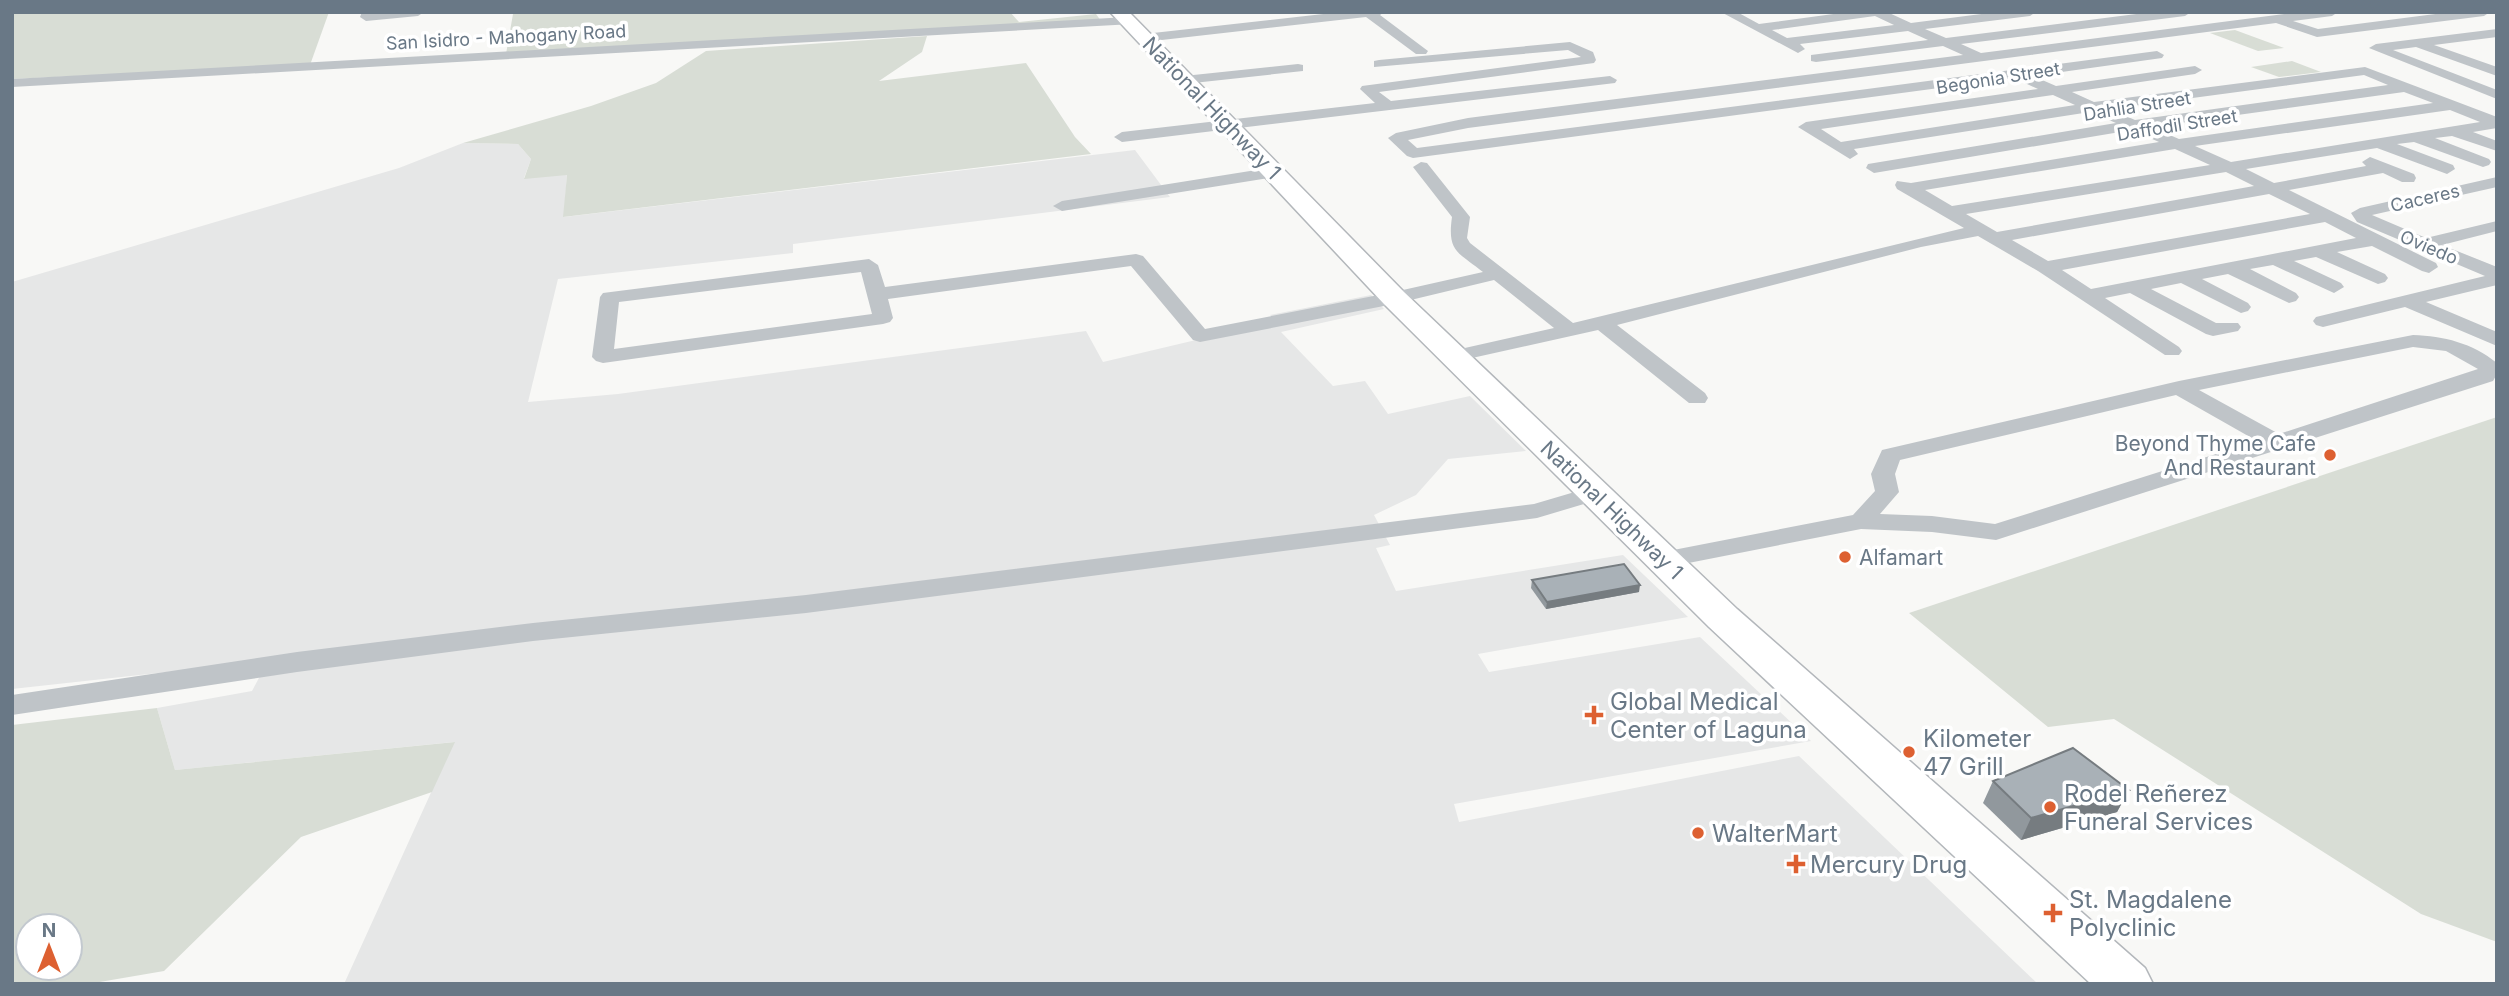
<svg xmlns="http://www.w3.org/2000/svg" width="2509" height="996" viewBox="0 0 2509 996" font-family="Inter,sans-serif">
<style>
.built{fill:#e6e7e7}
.green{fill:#d8ddd5;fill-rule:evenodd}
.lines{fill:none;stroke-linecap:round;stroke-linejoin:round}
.highway-casing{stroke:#b3b7bb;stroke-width:3}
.minor{fill:#bfc4c8;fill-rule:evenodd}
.highway{fill:#fff;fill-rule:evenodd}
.wall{fill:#91989d}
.shaded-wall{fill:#767c80}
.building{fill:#a9b1b7;stroke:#767c80;stroke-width:2}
.poi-dot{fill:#dd6031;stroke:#fff;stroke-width:2.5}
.labels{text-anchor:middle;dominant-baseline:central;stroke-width:7;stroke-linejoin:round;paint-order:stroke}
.far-street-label{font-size:18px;fill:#697886;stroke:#fff}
.street-label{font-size:21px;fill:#697886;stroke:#fff}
.poi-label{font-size:21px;fill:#697886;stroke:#fff;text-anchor:end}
.near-poi-label{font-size:24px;fill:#697886;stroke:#fff;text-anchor:start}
</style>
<rect width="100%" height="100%" fill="#f8f8f6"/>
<!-- built -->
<path class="built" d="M 463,143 L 518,144 L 531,159 L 524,178 L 567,174 L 564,217 L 1135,150 L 1170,197 L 793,244 L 793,253 L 558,279 L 528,402 L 618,394 L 1086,331 L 1103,362 L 1276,321 L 1270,315 L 1371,295 L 1384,309 L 1281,332 L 1333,386 L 1365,381 L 1388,414 L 1470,396 L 1526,451 L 1448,459 L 1416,495 L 1374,515 L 1390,545 L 1376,548 L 1396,591 L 1623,555 L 1688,617 L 1478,654 L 1489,672 L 1700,637 L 1811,741 L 1454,804 L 1459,822 L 1799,756 L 2038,984 L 344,984 L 454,742 L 175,770 L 157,708 L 252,691 L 268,661 L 12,689 L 12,282 L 399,168 Z"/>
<!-- green -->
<g class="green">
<path d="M 12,12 L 329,12 L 310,65 L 12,79 Z"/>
<path d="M 535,12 L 1010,12 L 1019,22 L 1096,14 L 1101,21 L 506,54 L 513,14 Z"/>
<path d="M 2235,30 L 2284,48 L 2258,51 L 2210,33 Z"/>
<path d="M 927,36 L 922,52 L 879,81 L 1026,63 L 1075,137 L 1091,154 L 563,217 L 567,175 L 524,179 L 531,159 L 518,144 L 463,143 L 591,106 L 656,83 L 706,51 Z"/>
<path d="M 2292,61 L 2321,72 L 2279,77 L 2251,67 Z"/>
<path d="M 2497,417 L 2497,942 L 2421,914 L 2114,719 L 2048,727 L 1909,613 Z"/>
<path d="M 157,708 L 175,770 L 455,742 L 432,792 L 301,837 L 164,971 L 88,984 L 12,984 L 12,725 ZM 70,926 L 70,968 L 28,968 L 28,926 Z"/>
</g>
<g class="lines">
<defs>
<path id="highway" d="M 1110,12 L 1129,12 L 1404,292 L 1737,609 L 2145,968 L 2153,984 L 2091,984 L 1709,627 L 1384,304 Z"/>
</defs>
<!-- highway casing -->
<use href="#highway" class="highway-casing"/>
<!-- minor -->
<g class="minor">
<path d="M 362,12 L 424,12 L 418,16 L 366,21 L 360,17 Z"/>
<path d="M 1341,12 L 1384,12 L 1380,15 L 1428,51 L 1426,54 L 1416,54 L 1366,17 L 1144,42 L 1137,38 L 1144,34 Z"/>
<path d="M 1721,12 L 1737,12 L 1759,24 L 1848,12 L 1887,12 L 1911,23 L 1997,12 L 2036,12 L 2030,16 L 1925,29 L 1946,38 L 2152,12 L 2191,12 L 2185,16 L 1961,44 L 1981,53 L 2300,12 L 2338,12 L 2332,16 L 2293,21 L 2318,29 L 2451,12 L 2490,12 L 2484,16 L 2317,37 L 2276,23 L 1468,128 L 1408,140 L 1417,148 L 2157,51 L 2164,55 L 2162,58 L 2033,76 L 2056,86 L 2195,66 L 2202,70 L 2195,74 L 2072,92 L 2094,102 L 2365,67 L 2497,117 L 2497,128 L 2473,132 L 2497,141 L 2497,151 L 2452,136 L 2435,138 L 2489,159 L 2491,162 L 2489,165 L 2483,167 L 2414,142 L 2397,144 L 2453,165 L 2455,169 L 2447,174 L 2377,148 L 2246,169 L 2274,183 L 2366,166 L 2362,162 L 2370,157 L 2414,174 L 2416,178 L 2414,182 L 2402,182 L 2383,173 L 2289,190 L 2436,263 L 2438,267 L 2429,273 L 2422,271 L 2372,246 L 2337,252 L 2385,274 L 2388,278 L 2385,282 L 2378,284 L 2316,257 L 2294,261 L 2341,283 L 2344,287 L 2334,293 L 2273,265 L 2250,269 L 2296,293 L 2299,297 L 2296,301 L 2289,303 L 2228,274 L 2202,279 L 2248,303 L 2251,307 L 2248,311 L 2241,313 L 2181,283 L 2151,289 L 2216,323 L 2238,323 L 2241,327 L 2238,331 L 2213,336 L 2206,334 L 2130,293 L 2105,298 L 2179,347 L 2182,351 L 2179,355 L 2165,355 L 2038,271 L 1978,236 L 1921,247 L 1617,325 L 1705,393 L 1708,398 L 1705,403 L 1689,403 L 1598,330 L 1454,362 L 1447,360 L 1443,356 L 1447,352 L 1554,328 L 1494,280 L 1394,304 L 1200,342 L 1193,340 L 1131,266 L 888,299 L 893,318 L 890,322 L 883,324 L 603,363 L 596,361 L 592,357 L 600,297 L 603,293 L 869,259 L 878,265 L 885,287 L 1136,254 L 1143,256 L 1205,329 L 1394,292 L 1483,272 C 1458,252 1447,252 1452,217 L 1413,167 L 1421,162 L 1427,163 L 1470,217 L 1467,238 L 1470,243 L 1573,323 L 1964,228 L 1897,189 L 1895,185 L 1897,181 L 1911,183 L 2159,142 L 2132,130 L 1874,173 L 1866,168 L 1868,164 L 2116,123 L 2090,112 L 1854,149 L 1858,154 L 1850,159 L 1798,127 L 1806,122 L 2038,89 L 2014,78 L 1413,158 L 1407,156 L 1388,138 L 1396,133 L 1468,118 L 1963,55 L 1943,46 L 1816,62 L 1811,61 L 1811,55 L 1928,40 L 1908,31 L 1800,44 L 1805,49 L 1798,53 ZM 1875,16 L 1894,25 L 1787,38 L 1772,30 ZM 2364,75 L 2388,85 L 2135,120 L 2110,109 ZM 2404,92 L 2433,103 L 2179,139 L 2151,127 ZM 2053,95 L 2075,105 L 1841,142 L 1821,129 ZM 2450,110 L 2480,122 L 2231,162 L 2195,146 ZM 2175,149 L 2210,165 L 1952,206 L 1925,190 ZM 2226,172 L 2254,186 L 1997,232 L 1966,214 ZM 2269,194 L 2310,214 L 2048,261 L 2012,240 ZM 2325,222 L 2356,238 L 2091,289 L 2062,270 ZM 861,272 L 872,314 L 614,349 L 619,302 Z"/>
<path d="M 1128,17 L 1134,21 L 1133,24 L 12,87 L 12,79 Z"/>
<path d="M 2497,29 L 2497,37 L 2434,45 L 2497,67 L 2497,76 L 2416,47 L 2393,50 L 2497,90 L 2497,99 L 2369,48 L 2376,44 Z"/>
<path d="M 1570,42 L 1593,52 L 1596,60 L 1594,63 L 1379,92 L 1391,101 L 1610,76 L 1617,80 L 1615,83 L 1122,142 L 1114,137 L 1122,132 L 1375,103 L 1360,89 L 1362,86 L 1581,57 L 1568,50 L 1374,67 L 1374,61 L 1379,60 Z"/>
<path d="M 1298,64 L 1303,65 L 1303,71 L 1184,84 L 1177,80 L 1184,76 Z"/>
<path d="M 1275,167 L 1283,172 L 1281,176 L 1062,211 L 1053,206 L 1062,201 Z"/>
<path d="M 2497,177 L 2497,187 L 2372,215 L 2426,238 L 2497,221 L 2497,231 L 2442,245 L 2497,267 L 2497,285 L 2426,302 L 2497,332 L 2497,346 L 2405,307 L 2323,327 L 2316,325 L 2313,321 L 2316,317 L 2485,276 L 2357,222 L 2351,213 L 2360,208 Z"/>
<path d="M 2413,335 C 2444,336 2472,343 2497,363 L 2497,374 L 2493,381 L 1996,540 L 1932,532 L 1861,529 L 1663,568 L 1654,566 L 1650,560 L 1654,554 L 1663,552 L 1853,515 L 1875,491 L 1871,474 L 1882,450 L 2179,381 ZM 2413,347 L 2446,351 L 2478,369 L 2279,434 L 2199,390 ZM 2176,395 L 2257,441 L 1995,524 L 1932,516 L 1880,514 L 1899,492 L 1895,474 L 1900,460 Z"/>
<path d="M 1595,486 L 1604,488 L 1607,493 L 1604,498 L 1537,518 L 806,613 L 533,641 L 297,672 L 12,715 L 12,695 L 297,652 L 533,623 L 806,595 L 1534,504 Z"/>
</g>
<!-- highway -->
<use href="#highway" class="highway"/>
</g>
<!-- wall -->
<g class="wall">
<path d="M 1532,580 L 1639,592 L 1546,609 L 1531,588 Z"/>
<path d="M 1993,781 L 2129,790 L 2117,812 L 2021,840 L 1983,803 Z"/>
</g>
<!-- shaded-wall -->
<g class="shaded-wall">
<path d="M 1640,585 L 1639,592 L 1546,609 L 1547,602 Z"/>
<path d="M 2129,790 L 2117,812 L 2021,840 L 2031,818 Z"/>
</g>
<!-- building -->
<g class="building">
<path d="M 1624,564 L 1640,585 L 1547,602 L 1532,580 Z"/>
<path d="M 2073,748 L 2129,790 L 2031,818 L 1993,781 Z"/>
</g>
<!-- markers -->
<g class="poi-dot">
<circle cx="2330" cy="455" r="7"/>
<circle cx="1845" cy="557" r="7"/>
<path d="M1590.5 704.5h7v7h7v7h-7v7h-7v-7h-7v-7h7z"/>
<circle cx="1909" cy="752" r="7"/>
<circle cx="2050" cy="807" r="7"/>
<circle cx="1698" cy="833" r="7"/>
<path d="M1792.5 853.5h7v7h7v7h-7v7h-7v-7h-7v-7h7z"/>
<path d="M2049.5 902.5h7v7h7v7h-7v7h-7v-7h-7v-7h7z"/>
</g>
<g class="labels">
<!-- far-street labels -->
<g class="far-street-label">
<text transform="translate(506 37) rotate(-3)">San Isidro - Mahogany Road</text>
<text transform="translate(1998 78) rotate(-9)">Begonia Street</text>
<text transform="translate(2137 106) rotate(-9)">Dahlia Street</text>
<text transform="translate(2177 125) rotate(-9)">Daffodil Street</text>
<text transform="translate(2425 198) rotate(-13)">Caceres</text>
<text transform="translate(2429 247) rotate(23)">Oviedo</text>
</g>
<!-- street labels -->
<g class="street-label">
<text transform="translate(1212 108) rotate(46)">National Highway 1</text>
<text transform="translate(1612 510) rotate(44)">National Highway 1</text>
</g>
<!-- poi labels -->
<g class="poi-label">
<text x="2316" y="443">Beyond Thyme Cafe<tspan x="2316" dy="24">And Restaurant</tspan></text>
<text x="1859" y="557" text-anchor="start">Alfamart</text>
</g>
<!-- near-poi labels -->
<g class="near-poi-label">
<text x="1610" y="701">Global Medical<tspan x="1610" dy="28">Center of Laguna</tspan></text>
<text x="1923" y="738">Kilometer<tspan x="1923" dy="28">47 Grill</tspan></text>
<text x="2064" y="793">Rodel Reñerez<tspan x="2064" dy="28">Funeral Services</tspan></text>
<text x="1712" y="833">WalterMart</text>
<text x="1810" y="864">Mercury Drug</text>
<text x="2069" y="899">St. Magdalene<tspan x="2069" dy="28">Polyclinic</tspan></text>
</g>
</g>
<!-- border -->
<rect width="2509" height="996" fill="none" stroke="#697886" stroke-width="28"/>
<!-- north arrow -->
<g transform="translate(49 947)"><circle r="33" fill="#ffffff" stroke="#c3c9cf" stroke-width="2"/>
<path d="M0-5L12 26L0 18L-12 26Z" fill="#dd6031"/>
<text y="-10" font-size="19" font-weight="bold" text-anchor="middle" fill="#697886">N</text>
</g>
</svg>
